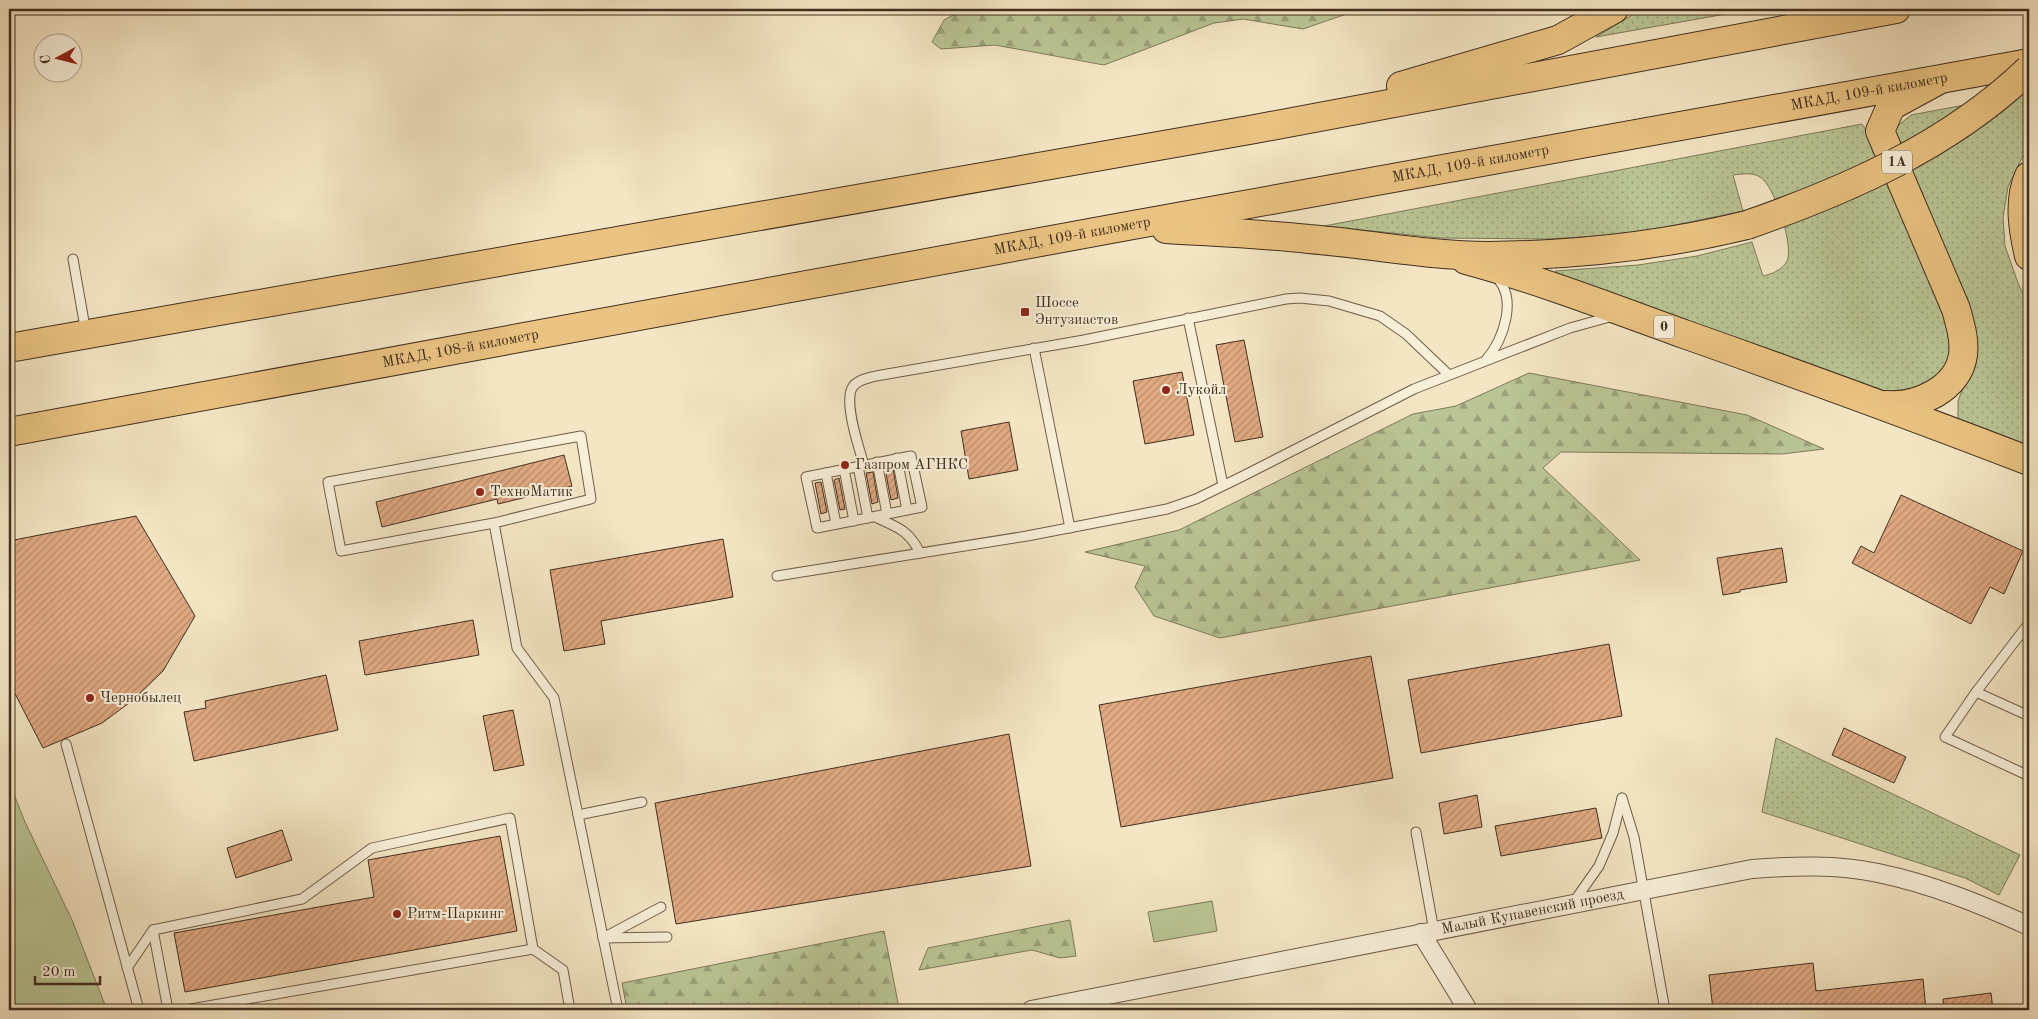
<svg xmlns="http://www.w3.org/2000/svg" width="2038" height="1019" viewBox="0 0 2038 1019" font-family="'Old Standard TT',serif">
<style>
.grass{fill:url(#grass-dots);stroke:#7e7a5a}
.forest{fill:url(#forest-firs);stroke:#7e7a5a}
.park{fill:#bac595;stroke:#7e7a5a}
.building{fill:url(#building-hatch);stroke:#412e1f}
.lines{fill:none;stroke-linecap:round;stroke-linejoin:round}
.lane-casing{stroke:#6e5c48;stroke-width:11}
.street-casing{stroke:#6e5c48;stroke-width:20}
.primary-casing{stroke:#412e1f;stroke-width:30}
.highway-casing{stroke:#412e1f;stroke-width:30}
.lane{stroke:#f8efd9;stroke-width:9}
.street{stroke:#f8efd9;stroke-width:18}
.primary{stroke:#eac382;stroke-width:28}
.highway{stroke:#eac382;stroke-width:28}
.highway-bridge-casing{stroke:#412e1f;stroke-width:30;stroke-linecap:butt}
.highway-bridge{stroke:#eac382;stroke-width:28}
.poi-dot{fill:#8f2418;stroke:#f8efd9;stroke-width:2}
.labels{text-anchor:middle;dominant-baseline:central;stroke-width:4;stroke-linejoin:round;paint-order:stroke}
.shield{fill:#f8efd9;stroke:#786857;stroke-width:1}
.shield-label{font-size:14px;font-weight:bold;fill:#412e1f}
.street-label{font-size:15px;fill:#412e1f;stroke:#f8efd9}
.poi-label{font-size:15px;fill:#412e1f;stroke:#f8efd9;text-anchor:start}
</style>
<defs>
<pattern id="grass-dots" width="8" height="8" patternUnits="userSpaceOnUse" patternTransform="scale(1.25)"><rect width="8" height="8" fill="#bac595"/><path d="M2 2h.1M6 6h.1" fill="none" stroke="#99a079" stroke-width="1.8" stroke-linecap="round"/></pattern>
<pattern id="forest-firs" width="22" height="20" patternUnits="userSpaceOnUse" patternTransform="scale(1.25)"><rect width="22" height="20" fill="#bac595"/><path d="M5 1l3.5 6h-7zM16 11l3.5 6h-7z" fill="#99a079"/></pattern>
<pattern id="building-hatch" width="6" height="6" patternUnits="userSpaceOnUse" patternTransform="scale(1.25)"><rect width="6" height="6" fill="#e1aa83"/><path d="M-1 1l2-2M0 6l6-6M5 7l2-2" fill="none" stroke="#b88b6b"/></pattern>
</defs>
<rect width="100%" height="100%" fill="#f4e6c4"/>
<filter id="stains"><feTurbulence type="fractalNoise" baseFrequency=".004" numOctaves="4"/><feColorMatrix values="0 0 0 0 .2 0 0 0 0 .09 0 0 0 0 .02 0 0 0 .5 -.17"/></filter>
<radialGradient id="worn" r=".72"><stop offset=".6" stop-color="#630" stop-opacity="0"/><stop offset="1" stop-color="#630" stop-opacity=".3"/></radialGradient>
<!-- grass -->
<g class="grass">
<path d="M 1642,9 L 1754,9 L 1596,37 Z"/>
<path d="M 2029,93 L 2029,143 L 2008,187 L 2003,218 L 2005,246 L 2018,283 L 2029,306 L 2029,449 L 1958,421 L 1958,401 L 1971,366 L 1894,141 L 1895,128 L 1911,115 Z"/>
<path d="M 1862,124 L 1872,139 L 1948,314 L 1954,347 L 1939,378 L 1918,391 L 1892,396 L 1567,279 L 1555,271 L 1638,265 L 1697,256 L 1752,242 L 1763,276 C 1771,274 1780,271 1786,263 C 1796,250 1774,184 1760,177 C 1752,172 1742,174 1733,175 L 1743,211 L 1632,234 L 1548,239 L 1440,238 L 1324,226 Z"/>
<path d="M 1776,738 L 2020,855 L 1999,895 L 1965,878 L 1762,812 Z"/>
</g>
<!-- forest -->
<g class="forest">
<path d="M 964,9 L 1361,9 L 1303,29 L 1243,19 L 1214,23 L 1104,65 L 995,45 L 941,49 L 932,42 L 944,20 Z"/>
<path d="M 1529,373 L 1747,415 L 1824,449 L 1782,454 L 1561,452 L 1543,468 L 1640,560 L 1220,638 L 1154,616 L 1135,587 L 1145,566 L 1085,552 L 1179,530 L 1413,414 L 1456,406 Z"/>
<path d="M 1070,920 L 1076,956 L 1060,958 L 1032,950 L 919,970 L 928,948 Z"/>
<path d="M 884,931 L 899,1008 L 883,1010 L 627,1010 L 622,983 Z"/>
</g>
<!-- park -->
<g class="park">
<path d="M 9,782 L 25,822 L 72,920 L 107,1010 L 9,1010 Z"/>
<path d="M 1212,901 L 1217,931 L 1154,942 L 1148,912 Z"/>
</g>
<!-- building -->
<g class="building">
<path d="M 1244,340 L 1263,437 L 1235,442 L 1216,345 Z"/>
<path d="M 1182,372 L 1194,435 L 1145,444 L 1133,381 Z"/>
<path d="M 1009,422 L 1018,470 L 969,479 L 961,431 Z"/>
<path d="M 564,455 L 572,486 L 498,504 L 497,499 L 382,527 L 376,502 Z"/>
<path d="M 893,468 L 898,498 L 891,500 L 885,469 Z"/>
<path d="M 873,472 L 878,502 L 872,504 L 866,473 Z"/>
<path d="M 839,478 L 845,509 L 840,510 L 834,480 Z"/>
<path d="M 821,482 L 827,512 L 821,514 L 815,483 Z"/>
<path d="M 1901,495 L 2023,551 L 2004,594 L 1990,587 L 1971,624 L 1852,563 L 1861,546 L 1874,553 Z"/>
<path d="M 136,516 L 195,616 L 163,671 L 133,700 L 102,723 L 43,748 L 9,682 L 9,541 Z"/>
<path d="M 723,539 L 733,597 L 601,621 L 605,644 L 564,651 L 550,570 Z"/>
<path d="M 1782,548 L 1787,582 L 1740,590 L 1740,592 L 1723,595 L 1717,558 Z"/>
<path d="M 473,620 L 479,655 L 365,675 L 359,641 Z"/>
<path d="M 1609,644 L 1622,716 L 1421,753 L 1408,680 Z"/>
<path d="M 1371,656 L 1393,778 L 1121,827 L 1099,705 Z"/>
<path d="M 326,675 L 338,730 L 194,761 L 184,712 L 206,708 L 205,701 Z"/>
<path d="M 513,710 L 524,765 L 494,771 L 483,716 Z"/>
<path d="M 1844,728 L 1906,757 L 1894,783 L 1832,755 Z"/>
<path d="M 1009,734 L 1031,866 L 676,924 L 655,803 Z"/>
<path d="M 1477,795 L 1482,827 L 1444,834 L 1439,803 Z"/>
<path d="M 1596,808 L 1602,838 L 1501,856 L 1495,826 Z"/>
<path d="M 282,830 L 292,860 L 236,878 L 227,848 Z"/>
<path d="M 500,836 L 517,931 L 185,992 L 174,933 L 374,897 L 368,860 Z"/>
<path d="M 1813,963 L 1816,991 L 1923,979 L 1926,1010 L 1713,1010 L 1709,975 Z"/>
<path d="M 1991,993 L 1993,1010 L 1944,1010 L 1943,999 Z"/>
</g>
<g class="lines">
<defs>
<g id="lane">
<path d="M 73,259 L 86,333"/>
<path d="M 1188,318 L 1223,485"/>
<path d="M 1034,348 L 1070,528"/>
<path d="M 1486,360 C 1503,340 1519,298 1495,276"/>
<path d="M 911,456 L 922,507 L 817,528 L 806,477 Z"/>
<path d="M 897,458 L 907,510"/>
<path d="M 877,462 L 887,514"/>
<path d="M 864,465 C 859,448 844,404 852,388 C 856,380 868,378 876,376 L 1084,340 L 1286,299 L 1300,298 L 1329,301 L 1380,316 L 1406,334 L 1449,375"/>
<path d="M 858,466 L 868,518"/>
<path d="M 844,469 L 854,521"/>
<path d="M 826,473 L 836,524"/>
<path d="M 875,517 C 897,527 909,530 920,553"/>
<path d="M 494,523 L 591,499 L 581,436 L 328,482 L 341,551 L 494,523 L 517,648 L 554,698 L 618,1010"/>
<path d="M 777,576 L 1027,536 L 1167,509 L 1196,499 L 1243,476 L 1414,389 L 1570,328 L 1613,316"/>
<path d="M 2029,623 L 1976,692 L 2029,716"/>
<path d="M 1976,692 L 1945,737 L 2029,776"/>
<path d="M 66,744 L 139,1010"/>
<path d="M 1622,798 L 1634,837 L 1665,1010"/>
<path d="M 578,815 L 642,802"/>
<path d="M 1416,832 L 1434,931"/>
<path d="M 1573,903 L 1599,866 L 1613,833 L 1622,798"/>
<path d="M 153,930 L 168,1010"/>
<path d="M 603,938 L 661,907"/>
<path d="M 603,938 L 667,937"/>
<path d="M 127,968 L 153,930 L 302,899 L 372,848 L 510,818 L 533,949"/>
<path d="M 185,1010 L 533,949 L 563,970 L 570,1010"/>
</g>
<g id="street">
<path d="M 1421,933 L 1468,1010"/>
<path id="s1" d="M 1031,1010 L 1752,869 C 1793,866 1837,864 1878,873 C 1931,884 1980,904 2029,926"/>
</g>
<g id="primary">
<path d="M 1466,260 C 1540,280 1612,308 1684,334 C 1800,375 1915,417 2029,461"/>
<path d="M 1887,405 C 1918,407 1958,389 1963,355 C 1965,339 1960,324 1956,309 L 1880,131 L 1891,106 L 1937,81"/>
</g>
<g id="highway">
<path d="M 1401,86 L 1558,40 L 1614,9"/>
<path d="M 2029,176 C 2018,201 2023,230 2029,256"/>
<path d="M 1166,229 C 1214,232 1262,234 1309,239 C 1369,244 1429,256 1489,256 C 1579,255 1661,246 1747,225"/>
<path d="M 9,348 L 1255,129 L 1896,9"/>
<path id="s2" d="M 9,432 L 1122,227 L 2029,63"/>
</g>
</defs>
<!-- lane casing -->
<use href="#lane" class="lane-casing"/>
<!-- street casing -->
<use href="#street" class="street-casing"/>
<!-- primary casing -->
<use href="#primary" class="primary-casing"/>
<!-- highway casing -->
<use href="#highway" class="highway-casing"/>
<!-- lane -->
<use href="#lane" class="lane"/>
<!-- street -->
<use href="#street" class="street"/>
<!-- primary -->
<use href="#primary" class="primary"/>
<!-- highway -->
<use href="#highway" class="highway"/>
<defs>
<path id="highway-bridge" d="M 1747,225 C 1850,189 1950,145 2029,69"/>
</defs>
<!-- highway-bridge casing -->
<use href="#highway-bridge" class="highway-bridge-casing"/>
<!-- highway-bridge -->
<use href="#highway-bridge" class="highway-bridge"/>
</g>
<!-- markers -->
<g class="poi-dot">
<rect x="1020" y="307" width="10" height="10" rx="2.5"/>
<circle cx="1166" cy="390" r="5"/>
<circle cx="845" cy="465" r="5"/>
<circle cx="480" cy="492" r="5"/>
<circle cx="90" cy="698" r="5"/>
<circle cx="397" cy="914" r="5"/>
</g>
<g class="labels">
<!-- shield labels -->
<g class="shield">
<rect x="1882" y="150.5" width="30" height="23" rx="4"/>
<rect x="1654" y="315.5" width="20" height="23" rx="4"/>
</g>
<g class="shield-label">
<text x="1897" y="162">1A</text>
<text x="1664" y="327">0</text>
</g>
<!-- street labels -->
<g class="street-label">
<text stroke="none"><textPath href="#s2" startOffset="1891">МКАД, 109-й километр</textPath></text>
<text stroke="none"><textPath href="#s2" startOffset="1486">МКАД, 109-й километр</textPath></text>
<text stroke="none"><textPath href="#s2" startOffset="1081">МКАД, 109-й километр</textPath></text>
<text stroke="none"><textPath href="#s2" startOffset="459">МКАД, 108-й километр</textPath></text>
<text stroke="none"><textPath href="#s1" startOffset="511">Малый Купавенский проезд</textPath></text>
</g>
<!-- poi labels -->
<g class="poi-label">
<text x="1035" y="303">Шоссе<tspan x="1035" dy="17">Энтузиастов</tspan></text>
<text x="1176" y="390">Лукойл</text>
<text x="855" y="465">Газпром АГНКС</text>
<text x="490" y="492">ТехноМатик</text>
<text x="100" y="698">Чернобылец</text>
<text x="407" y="914">Ритм-Паркинг</text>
</g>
</g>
<!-- margin -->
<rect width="2038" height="1019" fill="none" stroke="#f4e6c4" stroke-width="30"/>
<rect x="10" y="10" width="2018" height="999" fill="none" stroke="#412e1f" stroke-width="2.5"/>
<rect x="15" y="15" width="2008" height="989" fill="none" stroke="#412e1f"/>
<!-- north arrow -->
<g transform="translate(58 58) rotate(263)"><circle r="24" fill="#f8efd9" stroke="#afa28f"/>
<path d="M0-4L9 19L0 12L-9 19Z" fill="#8f2418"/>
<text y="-8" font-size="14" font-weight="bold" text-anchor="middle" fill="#412e1f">С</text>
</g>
<!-- scale -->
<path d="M35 976v8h65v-8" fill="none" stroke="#412e1f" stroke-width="2.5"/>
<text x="42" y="976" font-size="15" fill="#412e1f" stroke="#f8efd9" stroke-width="4" paint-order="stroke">20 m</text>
<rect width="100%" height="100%" filter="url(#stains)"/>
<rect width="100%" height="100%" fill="url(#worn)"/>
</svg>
